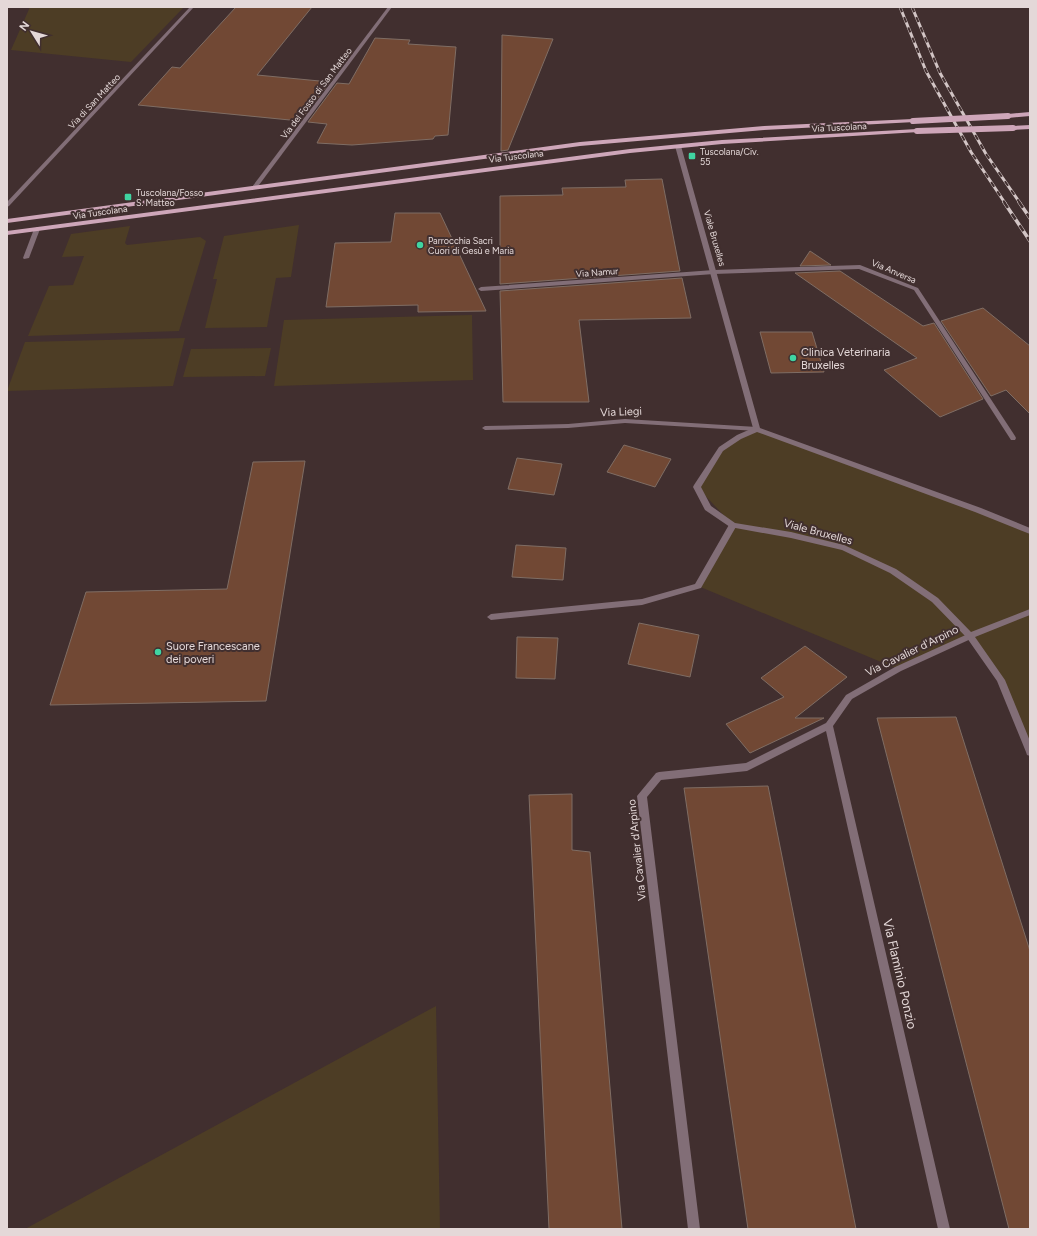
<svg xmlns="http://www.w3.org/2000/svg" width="1037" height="1236" viewBox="0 0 1037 1236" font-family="Figtree,sans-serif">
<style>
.green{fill:#4d3d25}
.building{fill:#714834;stroke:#7f6d64}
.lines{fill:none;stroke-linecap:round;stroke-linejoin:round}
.service{fill:#826e77;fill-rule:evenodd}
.minor{fill:#826e77;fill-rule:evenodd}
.primary{fill:#cea6b9;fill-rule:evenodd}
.rail-far1-casing{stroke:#d2c5c5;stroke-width:3}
.rail-casing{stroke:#d2c5c5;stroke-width:3.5}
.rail-far1{stroke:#412f2f;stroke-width:2;stroke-dasharray:5.5;stroke-linecap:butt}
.rail{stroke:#412f2f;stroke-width:2.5;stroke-dasharray:7;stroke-linecap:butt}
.primary-bridge{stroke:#cea6b9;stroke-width:6}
.poi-dot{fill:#40d4a1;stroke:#412f2f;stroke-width:1.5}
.labels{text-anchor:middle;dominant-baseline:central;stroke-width:4;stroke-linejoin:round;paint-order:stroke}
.far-street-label{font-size:9px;fill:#e4d8d8;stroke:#412f2f}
.far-poi-label{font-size:9px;fill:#e4d8d8;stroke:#412f2f;text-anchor:start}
.poi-label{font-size:11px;fill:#e4d8d8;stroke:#412f2f;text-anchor:start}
.street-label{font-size:11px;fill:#e4d8d8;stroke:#412f2f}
.near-street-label{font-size:13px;fill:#e4d8d8;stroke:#412f2f}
</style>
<rect width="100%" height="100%" fill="#412f2f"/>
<!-- green -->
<g class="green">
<path d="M 30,7 L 184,7 L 131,62 L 11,50 Z"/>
<path d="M 299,225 L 291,277 L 276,278 L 267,327 L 205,328 L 217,279 L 213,279 L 224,236 Z"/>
<path d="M 130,226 L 125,243 L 127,245 L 200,237 L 206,241 L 179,331 L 28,336 L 49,286 L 73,285 L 84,256 L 62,257 L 71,234 Z"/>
<path d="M 472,315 L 473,380 L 274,386 L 284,320 Z"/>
<path d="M 185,338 L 173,386 L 7,391 L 25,342 Z"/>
<path d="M 271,348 L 265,376 L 183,377 L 191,349 Z"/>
<path d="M 757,429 L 1030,531 L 1030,752 L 1001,680 L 970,636 L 898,669 L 698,586 L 733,525 L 697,487 L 721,449 Z"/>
<path d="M 436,1006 L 440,1229 L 25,1229 Z"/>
</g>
<!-- building -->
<g class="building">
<path d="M 236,7 L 312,7 L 257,75 L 330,82 L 300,121 L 138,105 L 172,67 L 180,68 Z"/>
<path d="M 502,35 L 553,39 L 508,150 L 501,151 Z"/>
<path d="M 375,38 L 410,40 L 408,44 L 456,47 L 448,135 L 435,136 L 433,139 L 352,145 L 317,143 L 327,124 L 308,122 L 337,83 L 349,84 Z"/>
<path d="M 662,179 L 680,271 L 500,284 L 500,196 L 563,195 L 562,188 L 626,187 L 625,180 Z"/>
<path d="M 395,213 L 440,213 L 486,311 L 418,312 L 418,305 L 326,307 L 335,243 L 391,242 Z"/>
<path d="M 810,251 L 831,265 L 800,266 Z"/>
<path d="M 840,271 L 923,326 L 934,323 L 983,399 L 940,417 L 884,370 L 917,358 L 795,273 Z"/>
<path d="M 682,278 L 691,318 L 579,320 L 589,402 L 503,402 L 500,291 Z"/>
<path d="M 983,308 L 1030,346 L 1030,414 L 1006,390 L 991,396 L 941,321 Z"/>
<path d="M 760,332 L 812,332 L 824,372 L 771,373 Z"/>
<path d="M 624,445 L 671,459 L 655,487 L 607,472 Z"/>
<path d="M 517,458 L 562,464 L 554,495 L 508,489 Z"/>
<path d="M 305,461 L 266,701 L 50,705 L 86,592 L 227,589 L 253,462 Z"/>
<path d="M 516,545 L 566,548 L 563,580 L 512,577 Z"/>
<path d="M 639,623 L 699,635 L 690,677 L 628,664 Z"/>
<path d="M 517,637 L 558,638 L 555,679 L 516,678 Z"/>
<path d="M 805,646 L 847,677 L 795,718 L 824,718 L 750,753 L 726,724 L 784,697 L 761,678 Z"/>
<path d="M 956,717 L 1030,951 L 1030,1229 L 1009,1229 L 877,718 Z"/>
<path d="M 768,786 L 856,1229 L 748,1229 L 684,788 Z"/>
<path d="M 572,794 L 572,850 L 590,852 L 622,1229 L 549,1229 L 529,795 Z"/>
</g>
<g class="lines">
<!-- service -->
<g class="service">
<path d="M 37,227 L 40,229 L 29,258 L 24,259 L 23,258 L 34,229 Z"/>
<path d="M 860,265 L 918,288 L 1015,436 L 1016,438 L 1015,440 L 1011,440 L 914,290 L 859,269 L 714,274 L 481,291 L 478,289 L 481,287 L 714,270 Z"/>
<path d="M 625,419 L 757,427 L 760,429 L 757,431 L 625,423 L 568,428 L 485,430 L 482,428 L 485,426 L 568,424 Z"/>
<path d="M 733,522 L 737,525 L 701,588 L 642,605 L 491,620 L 487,617 L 491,614 L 642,599 L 695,584 L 730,523 Z"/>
<path d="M 970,633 L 973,634 L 974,636 L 973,638 L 901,671 L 852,699 L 833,726 L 950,1229 L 938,1229 L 826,731 L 747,771 L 661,780 L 647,797 L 700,1229 L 688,1229 L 637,796 L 656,773 L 659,772 L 746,763 L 826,723 L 846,695 L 895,667 Z"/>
</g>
<!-- minor -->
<g class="minor">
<path d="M 190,7 L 194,7 L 9,206 L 7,207 L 7,202 Z"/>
<path d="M 388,7 L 392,7 L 256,189 L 252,189 L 252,187 Z"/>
<path d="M 676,145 L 681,146 L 760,428 L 981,508 L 1030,528 L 1030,534 L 975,512 L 757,432 L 741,439 L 723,451 L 701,487 L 711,506 L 735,523 L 791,532 L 844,545 L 896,569 L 938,598 L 971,632 L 1030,609 L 1030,615 L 975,637 L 1005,680 L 1030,741 L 1030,756 L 1027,755 L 1026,752 L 997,681 L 967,638 L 932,602 L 890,573 L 842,550 L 791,538 L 730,527 L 705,510 L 693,487 L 694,485 L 719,447 L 737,435 L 753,428 L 675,146 Z"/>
</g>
<!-- primary -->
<g class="primary">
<path d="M 1030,112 L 1030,116 L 1008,118 L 1005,116 L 1008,114 Z"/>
<path d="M 913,119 L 916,121 L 915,122 L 764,130 L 580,146 L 7,223 L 7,219 L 580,142 L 764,126 Z"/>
<path d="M 1030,125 L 1030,129 L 1013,130 L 1010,128 L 1013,126 Z"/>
<path d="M 917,129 L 919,130 L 919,132 L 722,144 L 630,153 L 7,235 L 7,231 L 630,149 L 722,140 Z"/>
</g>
<defs>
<g id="rail-far1">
<path d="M 900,7 L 926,71 L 971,152 L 1005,203"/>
<path d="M 912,7 L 940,73 L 986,154 L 1020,203"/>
</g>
<g id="rail">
<path d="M 1004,202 L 1030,241"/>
<path d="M 1019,202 L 1030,218"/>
</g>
</defs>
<!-- rail-far1 casing -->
<use href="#rail-far1" class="rail-far1-casing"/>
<!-- rail casing -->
<use href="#rail" class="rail-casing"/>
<!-- rail-far1 -->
<use href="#rail-far1" class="rail-far1"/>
<!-- rail -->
<use href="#rail" class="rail"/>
<!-- primary-bridge -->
<g class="primary-bridge">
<path d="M 913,121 L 1008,116"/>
<path d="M 917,131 L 1013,128"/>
</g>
</g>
<!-- markers -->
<g class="poi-dot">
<rect x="688" y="152" width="8" height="8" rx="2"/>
<rect x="124" y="193" width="8" height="8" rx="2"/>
<circle cx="420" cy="245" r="4"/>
<circle cx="793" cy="358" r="4"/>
<circle cx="158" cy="652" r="4"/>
</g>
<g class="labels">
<!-- far-street labels -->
<g class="far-street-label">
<text transform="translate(316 93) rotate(-53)">Via del Fosso di San Matteo</text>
<text transform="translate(94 101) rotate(-47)">Via di San Matteo</text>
<text transform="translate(839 127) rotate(-3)">Via Tuscolana</text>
<text transform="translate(516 156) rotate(-7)">Via Tuscolana</text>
<text transform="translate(100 212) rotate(-8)">Via Tuscolana</text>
<text transform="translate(715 238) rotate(74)">Viale Bruxelles</text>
<text transform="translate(894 271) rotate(23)">Via Anversa</text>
<text transform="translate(597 272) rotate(-4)">Via Namur</text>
</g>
<!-- far-poi labels -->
<g class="far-poi-label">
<text x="700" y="151">Tuscolana/Civ.<tspan x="700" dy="10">55</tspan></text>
<text x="136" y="192">Tuscolana/Fosso<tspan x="136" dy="10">S. Matteo</tspan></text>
<text x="428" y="240">Parrocchia Sacri<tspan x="428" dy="10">Cuori di Gesù e Maria</tspan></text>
</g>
<!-- poi labels -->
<g class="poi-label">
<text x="801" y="352">Clinica Veterinaria<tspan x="801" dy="13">Bruxelles</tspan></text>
<text x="166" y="646">Suore Francescane<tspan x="166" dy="13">dei poveri</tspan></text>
</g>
<!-- street labels -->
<g class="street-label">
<text transform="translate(621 412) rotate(-2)">Via Liegi</text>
<text transform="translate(818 532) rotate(15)">Viale Bruxelles</text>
<text transform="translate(912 651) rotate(-26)">Via Cavalier d'Arpino</text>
<text transform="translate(637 850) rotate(-96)">Via Cavalier d'Arpino</text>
</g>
<!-- near-street labels -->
<g class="near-street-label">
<text transform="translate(900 974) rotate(77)">Via Flaminio Ponzio</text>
</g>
</g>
<!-- border -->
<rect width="1037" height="1236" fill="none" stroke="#e4d8d8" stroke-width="16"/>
<!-- north arrow -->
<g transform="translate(32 32) rotate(307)" stroke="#412f2f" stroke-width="3" paint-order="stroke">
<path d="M0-3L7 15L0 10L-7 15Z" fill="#e4d8d8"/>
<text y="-6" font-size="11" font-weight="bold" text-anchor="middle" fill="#e4d8d8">N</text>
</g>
</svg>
